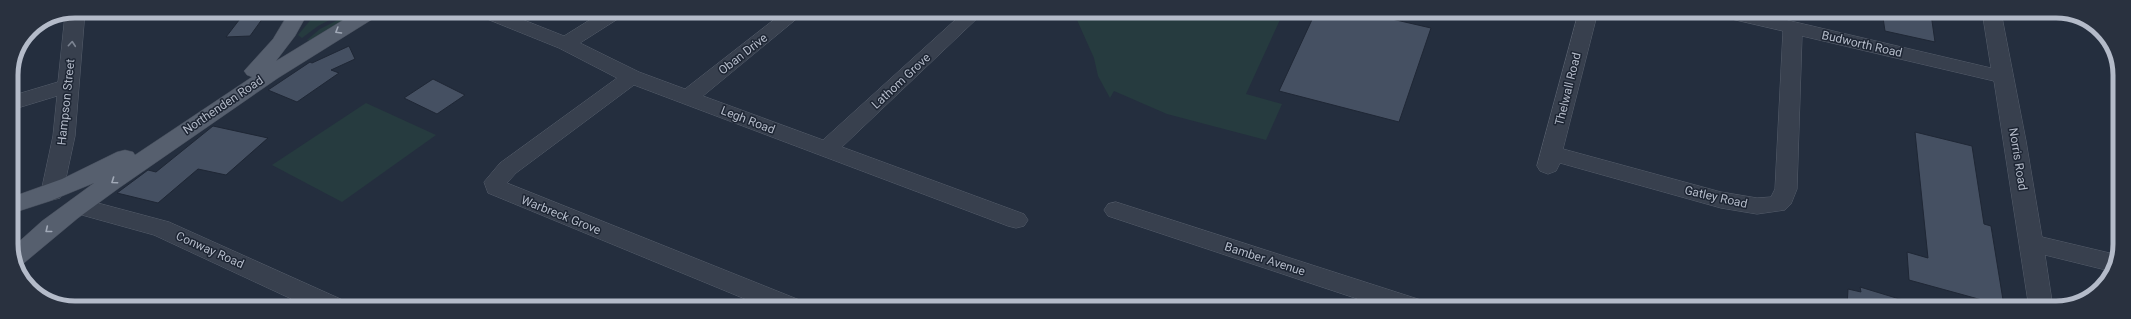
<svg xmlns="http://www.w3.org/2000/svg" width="2131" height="319" viewBox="0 0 2131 319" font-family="Roboto,sans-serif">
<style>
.green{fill:#263b3f}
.building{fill:#455062;stroke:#1f2735}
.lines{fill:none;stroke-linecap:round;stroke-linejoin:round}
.minor-casing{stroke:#565e6c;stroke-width:1}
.major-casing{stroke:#414957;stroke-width:1}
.minor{fill:#38404e;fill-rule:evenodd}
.major{fill:#565f6e;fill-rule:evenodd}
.oneway{stroke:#a1a9b7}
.oneway2{stroke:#7c8492}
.labels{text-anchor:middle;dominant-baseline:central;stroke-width:3;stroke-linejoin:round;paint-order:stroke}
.street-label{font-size:12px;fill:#b4bbc9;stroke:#1d2533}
.rim{fill:none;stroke:#b4bbc9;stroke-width:5}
</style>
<rect width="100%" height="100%" fill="#242e3e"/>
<!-- green -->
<g class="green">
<path d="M 318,11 L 347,11 L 318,26 L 302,38 L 298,35 Z"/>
<path d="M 356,11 L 362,11 L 311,41 L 307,40 L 320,29 Z"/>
<path d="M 1073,11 L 1284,11 L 1246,94 L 1282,104 L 1266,140 L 1167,114 L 1114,91 L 1110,98 L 1098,76 L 1094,58 Z"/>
<path d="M 366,103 L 436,135 L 342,202 L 272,165 Z"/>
</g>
<!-- building -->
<g class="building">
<path d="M 246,11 L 268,11 L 250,36 L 226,37 Z"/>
<path d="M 1316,11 L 1350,11 L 1365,15 L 1366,11 L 1385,11 L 1383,17 L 1431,28 L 1399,122 L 1279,91 Z"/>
<path d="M 1882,11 L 1920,11 L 1931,14 L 1935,42 L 1885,31 Z"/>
<path d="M 349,46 L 355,59 L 331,70 L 339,73 L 297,102 L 268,90 L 310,62 L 312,63 Z"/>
<path d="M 433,79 L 465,95 L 437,114 L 404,98 Z"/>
<path d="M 213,126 L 268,138 L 226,175 L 198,169 L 158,203 L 117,193 L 148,170 L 156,172 Z"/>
<path d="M 1915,132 L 1972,146 L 1984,224 L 1991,226 L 2004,306 L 1909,280 L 1907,252 L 1928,258 Z"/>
<path d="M 1860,287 L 1916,304 L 1916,308 L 1847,308 L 1848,289 L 1861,292 Z"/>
</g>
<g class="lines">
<defs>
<g id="minor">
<path d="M 75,11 L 85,11 L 75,136 L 63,192 L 60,198 L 52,200 L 44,198 L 41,192 L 53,136 L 57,96 L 11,110 L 11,96 L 58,82 L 65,15 Z"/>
<path d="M 475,11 L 501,11 L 564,36 L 604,11 L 626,11 L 624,15 L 580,43 L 639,72 L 685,89 L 785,11 L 806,11 L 703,96 L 823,140 L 965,11 L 985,11 L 842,147 L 1024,214 L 1028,220 L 1024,226 L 1016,228 L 1008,226 L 634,85 L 516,173 L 507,183 L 802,301 L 805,308 L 767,308 L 488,193 L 484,182 L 500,163 L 617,78 L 559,48 L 477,15 Z"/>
<path d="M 1579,11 L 1598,11 L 1563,149 L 1721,192 L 1757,198 L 1771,197 L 1775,189 L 1783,31 L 1714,15 L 1712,11 L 1748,11 L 1991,68 L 1982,11 L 2001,12 L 2026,141 L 2042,237 L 2118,255 L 2110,271 L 2045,255 L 2053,308 L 2029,308 L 1994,81 L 1802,36 L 1797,189 L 1791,204 L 1785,210 L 1757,214 L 1721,208 L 1560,163 L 1556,171 L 1548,174 L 1540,171 L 1537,166 Z"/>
<path d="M 79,198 L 169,222 L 345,301 L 348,308 L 311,308 L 154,235 L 71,212 L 68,206 L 71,200 Z"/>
<path d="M 1116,202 L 1424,301 L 1427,308 L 1385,308 L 1108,216 L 1104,210 L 1108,204 Z"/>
</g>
<path id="major" d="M 290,11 L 309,11 L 295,36 L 276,61 L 358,11 L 381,11 L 379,15 L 278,78 L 119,188 L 78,218 L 18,268 L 13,261 L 13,247 L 42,221 L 94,183 L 50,201 L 13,213 L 12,197 L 62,179 L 117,152 L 125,150 L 133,152 L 135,155 L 252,77 L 247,75 L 244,71 L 273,39 Z"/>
</defs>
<!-- minor casing -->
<use href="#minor" class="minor-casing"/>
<!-- major casing -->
<use href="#major" class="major-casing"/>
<!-- minor -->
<use href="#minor" class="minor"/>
<!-- major -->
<use href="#major" class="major"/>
</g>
<!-- one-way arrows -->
<defs><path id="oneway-chevron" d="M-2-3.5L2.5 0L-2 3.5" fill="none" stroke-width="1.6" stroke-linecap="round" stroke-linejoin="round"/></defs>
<g class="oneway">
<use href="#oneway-chevron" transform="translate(338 31) rotate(149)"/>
<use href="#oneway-chevron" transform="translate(114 181) rotate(145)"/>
<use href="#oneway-chevron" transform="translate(48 230) rotate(141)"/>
</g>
<use class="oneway2" href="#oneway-chevron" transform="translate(72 44) rotate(-85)"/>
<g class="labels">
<!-- street labels -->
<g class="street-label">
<text transform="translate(1862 44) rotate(13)">Budworth Road</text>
<text transform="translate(743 54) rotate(-38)">Oban Drive</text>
<text transform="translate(901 81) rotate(-43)">Lathom Grove</text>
<text transform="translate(1568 89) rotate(-76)">Thelwall Road</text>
<text transform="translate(66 102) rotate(-84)">Hampson Street</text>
<text transform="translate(223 105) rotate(-34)">Northenden Road</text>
<text transform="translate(748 120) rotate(21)">Legh Road</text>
<text transform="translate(2018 159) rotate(81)">Norris Road</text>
<text transform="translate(1716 197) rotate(13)">Gatley Road</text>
<text transform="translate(561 215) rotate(22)">Warbreck Grove</text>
<text transform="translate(210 250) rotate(24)">Conway Road</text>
<text transform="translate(1265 259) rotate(18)">Bamber Avenue</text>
</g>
</g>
<!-- crop -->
<path d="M0 0H2131V319H0ZM75 18H2056A57 57 0 0 1 2113 75V244A57 57 0 0 1 2056 301H75A57 57 0 0 1 18 244V75A57 57 0 0 1 75 18Z" fill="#29313f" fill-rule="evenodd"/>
<path class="rim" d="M75 18H2056A57 57 0 0 1 2113 75V244A57 57 0 0 1 2056 301H75A57 57 0 0 1 18 244V75A57 57 0 0 1 75 18Z"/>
</svg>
